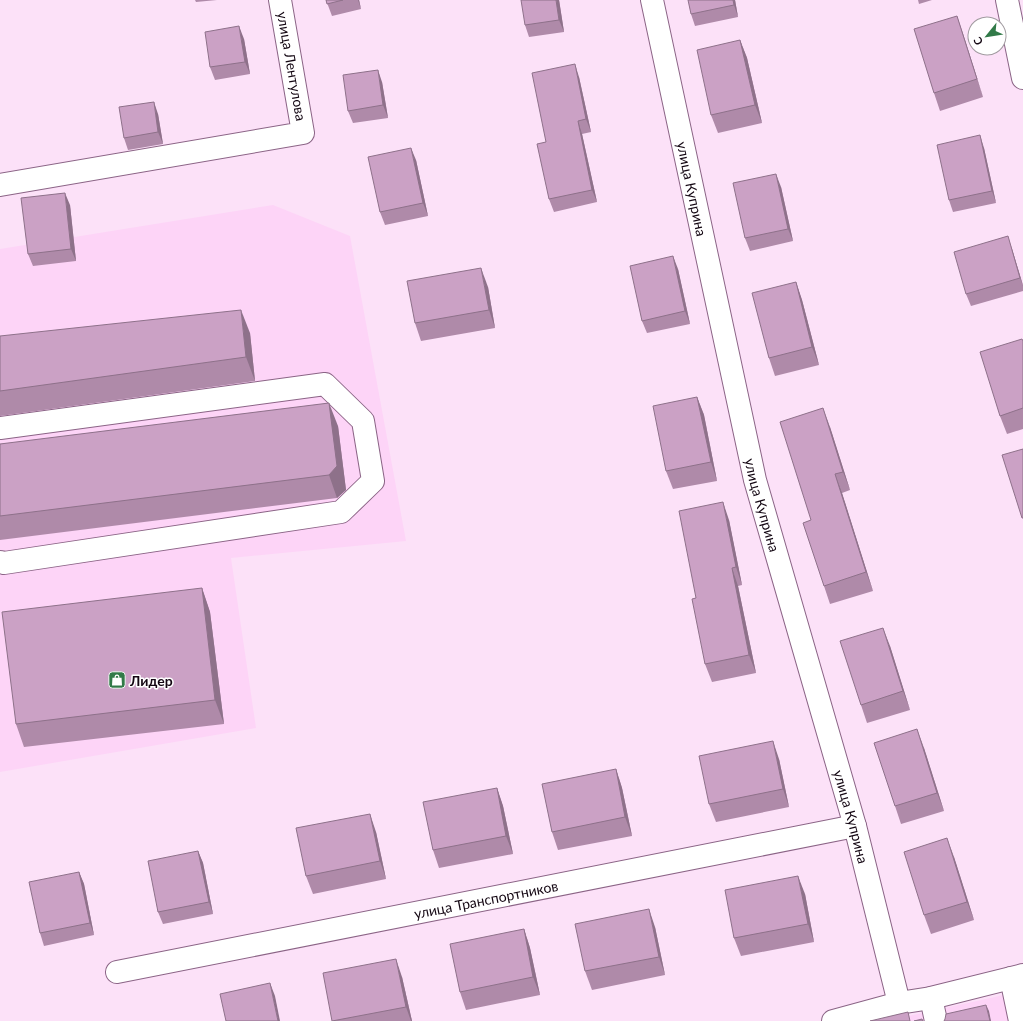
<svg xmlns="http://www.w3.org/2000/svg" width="1023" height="1021" viewBox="0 0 1023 1021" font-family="Lato,sans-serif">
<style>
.built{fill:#fdd4f7}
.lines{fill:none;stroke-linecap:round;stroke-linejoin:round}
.minor-casing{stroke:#8b6486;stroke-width:24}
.minor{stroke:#fff;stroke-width:22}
.wall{fill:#af8aa9}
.shaded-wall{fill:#8e718a}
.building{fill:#cba1c5;stroke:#8e718a}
.labels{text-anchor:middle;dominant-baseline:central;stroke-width:3;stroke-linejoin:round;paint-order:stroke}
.street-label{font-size:14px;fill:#130612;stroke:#fff}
.poi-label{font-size:14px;font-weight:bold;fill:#130612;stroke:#fff;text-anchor:start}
</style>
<rect width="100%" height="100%" fill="#fce1f8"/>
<!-- built -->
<g class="built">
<path d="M 273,205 L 350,236 L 406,541 L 231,558 L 256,728 L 0,772 L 0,249 Z"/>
<path d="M 1023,990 L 1023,1021 L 885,1021 L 995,997 Z"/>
</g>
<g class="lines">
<defs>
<g id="minor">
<path id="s1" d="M 652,0 L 755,480 L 855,826 L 899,1003"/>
<path d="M 1007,0 L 1023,78"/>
<path d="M 0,185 L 303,133 L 280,0"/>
<path d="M 0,428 L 325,384 L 363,421 L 373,481 L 341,512 L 4,563 L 0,562"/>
<path id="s2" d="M 117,972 L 855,826"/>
<path d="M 1011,978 L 1020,1021"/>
<path d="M 931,998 L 936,1021"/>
<path d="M 833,1021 L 899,1003 L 931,998 L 1023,975"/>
</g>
</defs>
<!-- minor casing -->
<use href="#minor" class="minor-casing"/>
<!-- minor -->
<use href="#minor" class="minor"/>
</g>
<!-- wall -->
<g class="wall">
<path d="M 195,0 L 217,0 L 196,2 Z"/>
<path d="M 326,0 L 359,0 L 361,9 L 332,16 Z"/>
<path d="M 559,0 L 564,32 L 529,37 L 525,25 Z"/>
<path d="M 735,0 L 738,17 L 695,26 L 691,14 Z"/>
<path d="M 918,0 L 932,0 L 919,4 Z"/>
<path d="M 957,16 L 963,34 L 983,97 L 940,111 L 934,93 Z"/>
<path d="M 244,39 L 250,74 L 215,80 L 210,67 Z"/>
<path d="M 740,40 L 747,58 L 762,123 L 718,133 L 711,115 Z"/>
<path d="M 579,77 L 591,132 L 582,134 L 597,202 L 554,212 L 549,199 L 546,142 Z"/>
<path d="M 382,82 L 388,118 L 353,123 L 348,111 Z"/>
<path d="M 158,114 L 163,144 L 128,150 L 124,138 Z"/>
<path d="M 984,148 L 996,203 L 953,212 L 949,200 Z"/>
<path d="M 416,160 L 428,216 L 385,225 L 380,212 Z"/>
<path d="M 781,187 L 793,241 L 750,251 L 745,238 Z"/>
<path d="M 70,205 L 76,261 L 33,266 L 28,254 Z"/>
<path d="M 1012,249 L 1023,285 L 1023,291 L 971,306 L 966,294 Z"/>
<path d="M 678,269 L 690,324 L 647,333 L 642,321 Z"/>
<path d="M 796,282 L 802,300 L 819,365 L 775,376 L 769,358 Z"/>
<path d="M 488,287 L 495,328 L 421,341 L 415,323 Z"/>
<path d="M 250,333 L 255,381 L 0,416 L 0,336 Z"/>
<path d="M 1023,340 L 1023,429 L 1007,434 L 1000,416 Z"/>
<path d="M 697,397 L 704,415 L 717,481 L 673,489 L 666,471 Z"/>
<path d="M 338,426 L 346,490 L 337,498 L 0,540 L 0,444 Z"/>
<path d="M 830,427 L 850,490 L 842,493 L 873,591 L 830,604 L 824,586 L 811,520 Z"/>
<path d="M 729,520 L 742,585 L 738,586 L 756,673 L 712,682 L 705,664 L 696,598 Z"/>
<path d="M 202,588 L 210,612 L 224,724 L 24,747 L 16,724 Z"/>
<path d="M 890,646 L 910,710 L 867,723 L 861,705 Z"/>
<path d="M 924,748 L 944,811 L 901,824 L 895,806 Z"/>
<path d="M 779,759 L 789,807 L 716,822 L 709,804 Z"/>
<path d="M 616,769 L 622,788 L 632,836 L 558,850 L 552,832 Z"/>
<path d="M 497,788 L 503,806 L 513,854 L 439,868 L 433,850 Z"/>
<path d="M 376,832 L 386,879 L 313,894 L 306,876 Z"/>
<path d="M 198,851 L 203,863 L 213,914 L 163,924 L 158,912 Z"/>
<path d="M 954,857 L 974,920 L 931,934 L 924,915 Z"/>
<path d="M 79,872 L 84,884 L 94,935 L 44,946 L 40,933 Z"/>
<path d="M 805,894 L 814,942 L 741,956 L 734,938 Z"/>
<path d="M 655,927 L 665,975 L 592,990 L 585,971 Z"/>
<path d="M 524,929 L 530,948 L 540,995 L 466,1010 L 460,992 Z"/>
<path d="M 402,977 L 412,1021 L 332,1021 Z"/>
</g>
<!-- shaded-wall -->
<g class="shaded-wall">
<path d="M 358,0 L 359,0 L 361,9 Z"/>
<path d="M 556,0 L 559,0 L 564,32 L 559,20 Z"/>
<path d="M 733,0 L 735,0 L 738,17 L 734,5 Z"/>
<path d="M 957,16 L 963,34 L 983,97 L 977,79 Z"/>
<path d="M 239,26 L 244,39 L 250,74 L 245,62 Z"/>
<path d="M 740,40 L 747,58 L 762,123 L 755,105 Z"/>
<path d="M 575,64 L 579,77 L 591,132 L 586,119 Z"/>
<path d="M 378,70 L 382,82 L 388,118 L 383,105 Z"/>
<path d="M 154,102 L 158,114 L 163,144 L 158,132 Z"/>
<path d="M 578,121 L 582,134 L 597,202 L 592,190 Z"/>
<path d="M 980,135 L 984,148 L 996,203 L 992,191 Z"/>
<path d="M 411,148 L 416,160 L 428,216 L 423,203 Z"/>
<path d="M 776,174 L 781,187 L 793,241 L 788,229 Z"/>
<path d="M 65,193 L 70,205 L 76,261 L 71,249 Z"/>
<path d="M 1008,236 L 1012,249 L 1023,286 L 1020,278 Z"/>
<path d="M 673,256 L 678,269 L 690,324 L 685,311 Z"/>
<path d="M 481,268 L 488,287 L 495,328 L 489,310 Z"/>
<path d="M 796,282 L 802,300 L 819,365 L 812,347 Z"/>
<path d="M 241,310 L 250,333 L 255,381 L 246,357 Z"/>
<path d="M 697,397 L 704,415 L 717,481 L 711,462 Z"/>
<path d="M 329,403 L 338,426 L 346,490 L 337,498 L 329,475 Z"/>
<path d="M 823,408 L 830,427 L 850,490 L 843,472 Z"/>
<path d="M 835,474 L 842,493 L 873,591 L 866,572 Z"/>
<path d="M 723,502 L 729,520 L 742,585 L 736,567 Z"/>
<path d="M 732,568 L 738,586 L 756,673 L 749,655 Z"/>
<path d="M 202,588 L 210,612 L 224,724 L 215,700 Z"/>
<path d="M 883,628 L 890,646 L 910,710 L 903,691 Z"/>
<path d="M 917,729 L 924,748 L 944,811 L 937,793 Z"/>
<path d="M 773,741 L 779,759 L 789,807 L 783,789 Z"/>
<path d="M 616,769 L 622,788 L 632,836 L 625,817 Z"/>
<path d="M 497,788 L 503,806 L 513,854 L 506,836 Z"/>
<path d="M 370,814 L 376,832 L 386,879 L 380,861 Z"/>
<path d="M 947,838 L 954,857 L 974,920 L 967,902 Z"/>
<path d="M 198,851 L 203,863 L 213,914 L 209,902 Z"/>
<path d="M 79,872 L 84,884 L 94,935 L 90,923 Z"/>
<path d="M 798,876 L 805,894 L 814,942 L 808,924 Z"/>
<path d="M 649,909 L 655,927 L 665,975 L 659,957 Z"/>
<path d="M 524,929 L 530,948 L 540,995 L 533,977 Z"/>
<path d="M 396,959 L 402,977 L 412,1021 L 411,1021 L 406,1007 Z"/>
<path d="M 270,983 L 275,996 L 280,1021 L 278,1021 Z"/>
<path d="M 986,1005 L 989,1011 L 991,1021 L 990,1021 Z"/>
</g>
<!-- building -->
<g class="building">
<path d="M 326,0 L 343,0 L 327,4 Z"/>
<path d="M 521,0 L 556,0 L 559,20 L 525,25 Z"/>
<path d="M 688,0 L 733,0 L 734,5 L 691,14 Z"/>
<path d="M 957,16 L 977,79 L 934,93 L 914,29 Z"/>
<path d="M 239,26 L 245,62 L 210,67 L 205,32 Z"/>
<path d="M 740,40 L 755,105 L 711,115 L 697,50 Z"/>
<path d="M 575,64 L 586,119 L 578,121 L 592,190 L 549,199 L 537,144 L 546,142 L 532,73 Z"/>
<path d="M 378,70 L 383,105 L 348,111 L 343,75 Z"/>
<path d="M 154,102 L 158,132 L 124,138 L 119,107 Z"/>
<path d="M 980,135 L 992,191 L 949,200 L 937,145 Z"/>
<path d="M 411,148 L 423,203 L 380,212 L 368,157 Z"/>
<path d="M 776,174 L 788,229 L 745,238 L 733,183 Z"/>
<path d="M 65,193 L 71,249 L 28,254 L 21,198 Z"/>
<path d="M 1008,236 L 1020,278 L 966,294 L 954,252 Z"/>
<path d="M 673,256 L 685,311 L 642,321 L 630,266 Z"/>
<path d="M 481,268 L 489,310 L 415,323 L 407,281 Z"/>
<path d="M 796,282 L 812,347 L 769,358 L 752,293 Z"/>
<path d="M 241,310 L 246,357 L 0,391 L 0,336 Z"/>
<path d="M 1022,339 L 1023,341 L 1023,408 L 1000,416 L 980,352 Z"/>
<path d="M 697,397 L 711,462 L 666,471 L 653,406 Z"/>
<path d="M 329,403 L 337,466 L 329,475 L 0,516 L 0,444 Z"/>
<path d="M 823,408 L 843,472 L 835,474 L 866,572 L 824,586 L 803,523 L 811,520 L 780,422 Z"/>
<path d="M 1023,449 L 1023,518 L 1022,518 L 1002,455 Z"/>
<path d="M 723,502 L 736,567 L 732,568 L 749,655 L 705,664 L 692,599 L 696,598 L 679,511 Z"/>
<path d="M 202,588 L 215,700 L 16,724 L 2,612 Z"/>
<path d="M 883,628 L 903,691 L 861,705 L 840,641 Z"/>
<path d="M 917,729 L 937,793 L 895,806 L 874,743 Z"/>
<path d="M 773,741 L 783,789 L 709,804 L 699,756 Z"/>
<path d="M 616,769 L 625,817 L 552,832 L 542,784 Z"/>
<path d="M 497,788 L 506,836 L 433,850 L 423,802 Z"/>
<path d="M 370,814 L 380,861 L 306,876 L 296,828 Z"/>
<path d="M 947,838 L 967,902 L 924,915 L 904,852 Z"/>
<path d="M 198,851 L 209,902 L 158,912 L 148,861 Z"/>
<path d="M 79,872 L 90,923 L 40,933 L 29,882 Z"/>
<path d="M 798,876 L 808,924 L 734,938 L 725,890 Z"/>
<path d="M 649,909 L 659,957 L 585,971 L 575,924 Z"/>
<path d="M 524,929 L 533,977 L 460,992 L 450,944 Z"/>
<path d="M 396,959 L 406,1007 L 332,1021 L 323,973 Z"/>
<path d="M 270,983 L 278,1021 L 226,1021 L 220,994 Z"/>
<path d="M 986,1005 L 990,1021 L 944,1021 L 945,1019 L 946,1014 Z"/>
<path d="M 908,1012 L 910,1021 L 870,1021 Z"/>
<path d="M 922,1019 L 923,1021 L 914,1021 Z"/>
</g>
<!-- icons -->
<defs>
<symbol id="shop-square" viewBox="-11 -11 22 22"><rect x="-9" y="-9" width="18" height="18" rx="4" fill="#317a48" stroke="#fff"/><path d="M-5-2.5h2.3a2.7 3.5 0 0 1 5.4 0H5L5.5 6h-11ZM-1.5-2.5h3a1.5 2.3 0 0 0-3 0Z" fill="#fff"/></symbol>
</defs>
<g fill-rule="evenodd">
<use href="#shop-square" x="107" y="670" width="20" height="20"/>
</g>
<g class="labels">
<!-- street labels -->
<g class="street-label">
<text transform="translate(292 66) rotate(80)">улица Лентулова</text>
<text stroke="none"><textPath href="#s1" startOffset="193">улица Куприна</textPath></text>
<text stroke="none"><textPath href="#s1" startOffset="517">улица Куприна</textPath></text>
<text stroke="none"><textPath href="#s1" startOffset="841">улица Куприна</textPath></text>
<text stroke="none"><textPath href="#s2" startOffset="376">улица Транспортников</textPath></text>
</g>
<!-- poi labels -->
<g class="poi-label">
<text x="130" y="680">Лидер</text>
</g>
</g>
<!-- north arrow -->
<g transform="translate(987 36) rotate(240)"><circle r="19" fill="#ffffff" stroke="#a19ba0"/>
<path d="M0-3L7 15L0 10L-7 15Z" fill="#317a48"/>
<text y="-6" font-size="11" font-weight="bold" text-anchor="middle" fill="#130612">С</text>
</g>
</svg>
